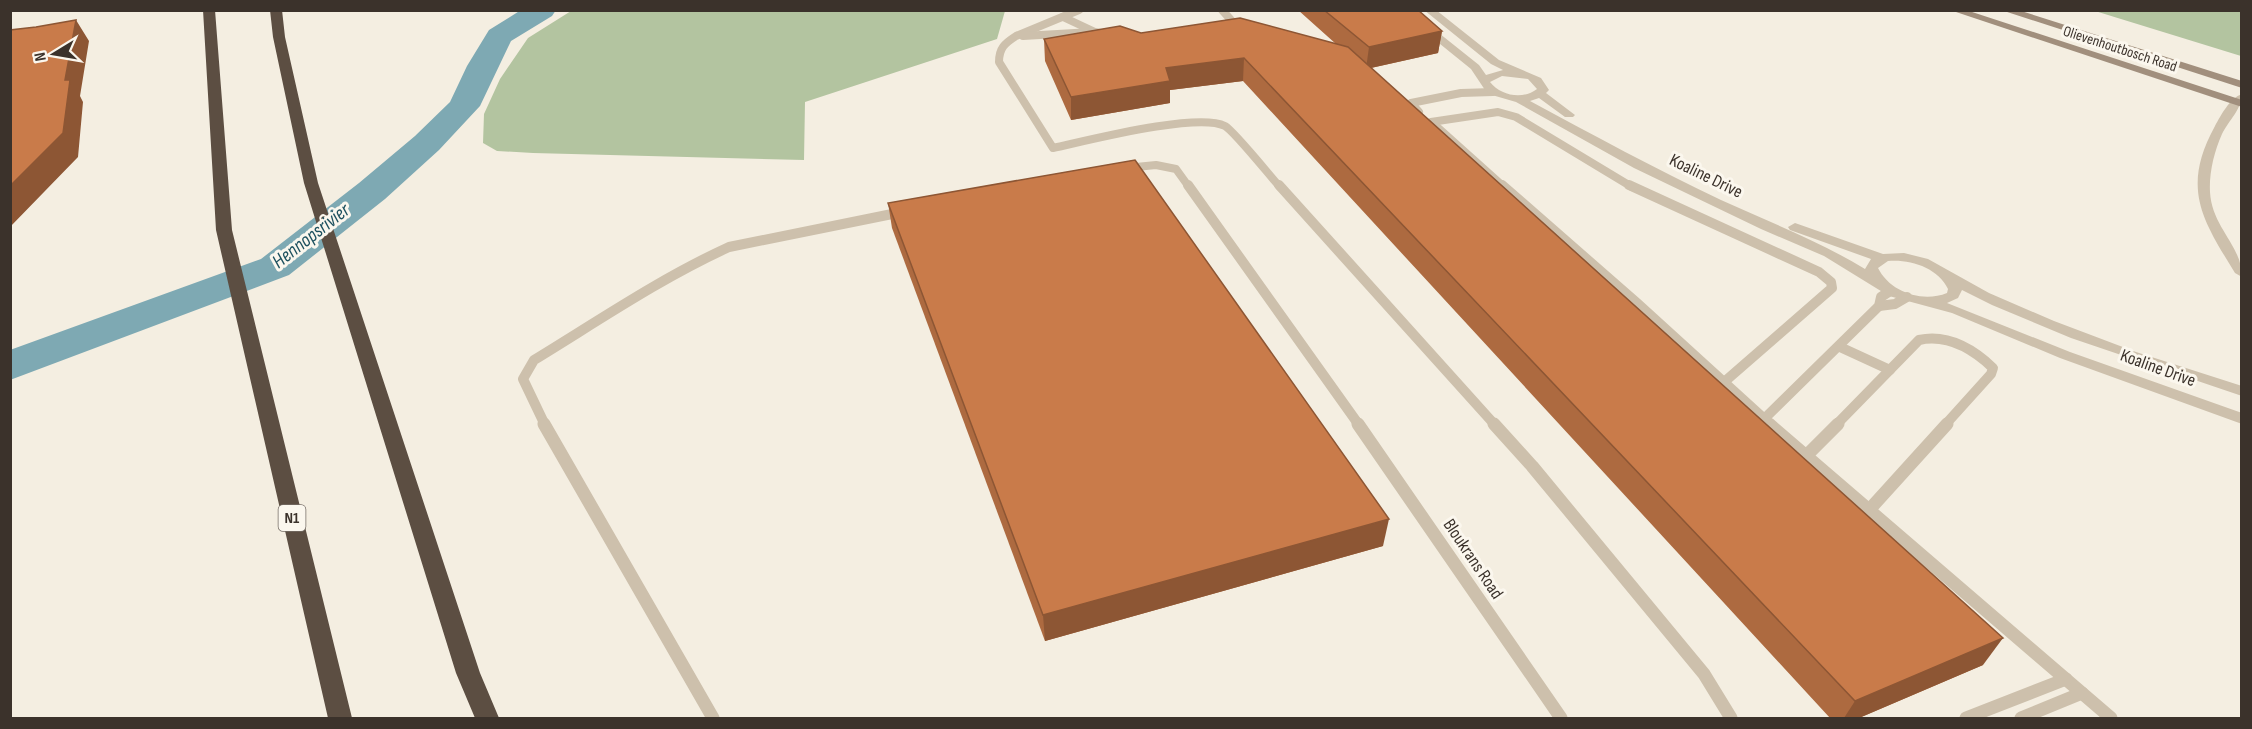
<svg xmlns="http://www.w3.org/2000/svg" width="2252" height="729" viewBox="0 0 2252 729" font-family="'Sofia Sans Condensed',sans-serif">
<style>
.green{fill:#b3c4a0}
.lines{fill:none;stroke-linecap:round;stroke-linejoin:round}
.river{fill:#7ea9b3;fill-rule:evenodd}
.service-far2{stroke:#cdc0ac;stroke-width:8}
.service-far1{stroke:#cdc0ac;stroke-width:10}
.service{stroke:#cdc0ac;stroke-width:13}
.minor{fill:#cdc0ac;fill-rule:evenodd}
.secondary{fill:#a18f7d;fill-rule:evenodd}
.motorway{fill:#5c4e42;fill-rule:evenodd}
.wall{fill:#ad6a40}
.shaded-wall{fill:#8d5634}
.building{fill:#c97b4a;stroke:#8d5634;stroke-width:1.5}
.labels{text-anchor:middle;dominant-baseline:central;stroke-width:6;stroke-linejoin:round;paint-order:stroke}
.far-street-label{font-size:15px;fill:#3b322b;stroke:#fbf7ee}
.shield{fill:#fbf7ee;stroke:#756d66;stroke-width:1.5}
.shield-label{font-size:16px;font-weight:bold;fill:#3b322b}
.street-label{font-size:18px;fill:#3b322b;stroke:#fbf7ee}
.water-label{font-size:20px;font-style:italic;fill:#1e515f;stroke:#fbf7ee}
</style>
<rect width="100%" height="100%" fill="#f4eee1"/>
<!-- green -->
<g class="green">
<path d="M 571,11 L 571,10 L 1005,11 L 997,39 L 805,102 L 804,160 L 533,153 L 497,151 L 483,143 L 484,114 L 500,79 L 528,38 Z"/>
<path d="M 2095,11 L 2241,11 L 2241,56 Z"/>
</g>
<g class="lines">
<!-- river -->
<path class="river" d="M 521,10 L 556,10 L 552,16 L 511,41 L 480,106 L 439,150 L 385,199 L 289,275 L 10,380 L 10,350 L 261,259 L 359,183 L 415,136 L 450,102 L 467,66 L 489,30 Z"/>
<!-- service-far2 -->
<g class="service-far2">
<path d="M 1079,10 L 1016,36 C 1005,43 999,48 999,62 L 1053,148 C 1086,141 1197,112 1225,126 C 1234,131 1270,176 1280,187"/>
<path d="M 1063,17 L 1095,32 L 1106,34"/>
<path d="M 1219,25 L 1227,24 L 1231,20 L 1222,10"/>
<path d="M 1023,36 L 1092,32"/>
<path d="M 1419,112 L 1411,103 L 1461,93 L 1493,92"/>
<path d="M 1431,122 L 1498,112 L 1516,117 L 1632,187"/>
<path d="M 1436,126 L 1504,187"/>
<path d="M 1126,168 L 1156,165 L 1176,169 L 1189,187"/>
</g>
<!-- service-far1 -->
<g class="service-far1">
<path d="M 1188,185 L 1359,425"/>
<path d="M 1279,185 L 1495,425"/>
<path d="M 1502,185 L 1637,303 L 1771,425"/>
<path d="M 1629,185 L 1819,272 L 1831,282 L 1832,288 L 1723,383"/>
<path d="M 1879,306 L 1895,304 L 1907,297"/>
<path d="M 1840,347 L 1890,370"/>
<path d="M 1764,419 L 1879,306 L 1881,297 L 1890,291"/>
<path d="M 545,425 L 523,379 L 534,360 C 598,321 661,278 729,247 L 902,212"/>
<path d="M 1836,425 L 1919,340 C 1947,334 1973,349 1993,368 L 1991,374 L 1945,425"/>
</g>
<!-- service -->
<g class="service">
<path d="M 544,424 L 713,718"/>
<path d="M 1358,424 L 1561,718"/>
<path d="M 1494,424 L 1532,466 L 1704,674 L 1731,718"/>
<path d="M 1769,424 L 2111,718"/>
<path d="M 1806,456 L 1838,424"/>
<path d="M 1869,510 L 1947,424"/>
<path d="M 1966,718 L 2066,679"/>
<path d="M 2021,718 L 2082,693"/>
</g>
<!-- minor -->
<g class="minor">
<path d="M 1398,10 L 1410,10 L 1479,65 L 1486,75 L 1503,70 L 1491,64 L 1424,10 L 1436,10 L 1499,60 L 1541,78 L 1549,90 L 1546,93 L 1575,115 L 1573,117 L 1565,117 L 1539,98 L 1530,101 C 1593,135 1656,169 1721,200 C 1769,222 1819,241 1865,269 L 1871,259 L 1790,230 L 1788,227 L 1795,223 L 1883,254 L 1904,253 L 1928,259 L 1989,293 L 2054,321 L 2136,352 L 2242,386 L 2242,396 L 2071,338 L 1992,305 L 1962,290 L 1958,298 L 1947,303 L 2070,352 L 2242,413 L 2242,424 L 2060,358 L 1952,313 L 1889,296 L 1824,256 L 1761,229 L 1634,168 L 1516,102 L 1492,95 L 1485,90 L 1471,69 ZM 1502,76 L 1528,79 L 1537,89 C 1523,100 1501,96 1490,82 ZM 1888,261 C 1911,259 1938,268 1948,289 L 1947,293 C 1922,303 1890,292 1878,268 Z"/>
<path d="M 2242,94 C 2242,109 2229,120 2222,134 C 2214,152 2209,173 2210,192 C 2212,228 2242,245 2242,277 L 2235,273 C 2202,219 2181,188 2215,126 C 2221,115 2230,98 2242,94 Z"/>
</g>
<!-- secondary -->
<g class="secondary">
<path d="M 1950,10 L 1966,10 L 2242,100 L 2242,107 Z"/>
<path d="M 2001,10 L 2018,10 L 2242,81 L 2242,88 Z"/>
</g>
<!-- motorway -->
<g class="motorway">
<path d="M 203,10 L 215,10 L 232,230 L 352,718 L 328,718 L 216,230 Z"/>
<path d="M 270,10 L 282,10 L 285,37 L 318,183 L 480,673 L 499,718 L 475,718 L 456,673 L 304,183 L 273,37 Z"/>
</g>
</g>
<!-- wall -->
<g class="wall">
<path d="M 1298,10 L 1418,10 L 1442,31 L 1438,53 L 1371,68 L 1983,665 L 1859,718 L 1830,718 L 1243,81 L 1170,90 L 1170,103 L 1071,120 L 1045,61 L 1044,39 L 1141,33 L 1336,44 Z"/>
<path d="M 888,203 L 1383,546 L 1045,641 L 892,228 Z"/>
</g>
<!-- shaded-wall -->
<g class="shaded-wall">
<path d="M 76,20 L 89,41 L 80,96 L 83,102 L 78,157 L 10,227 L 10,186 L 65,80 Z"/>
<path d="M 1442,31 L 1438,53 L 1366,69 L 1369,47 Z"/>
<path d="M 1244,58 L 1243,81 L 1170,90 L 1170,103 L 1071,120 L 1071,97 L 1166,68 Z"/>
<path d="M 1389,519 L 1383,546 L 1045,641 L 1043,615 Z"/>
<path d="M 2003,638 L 1983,665 L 1859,718 L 1844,718 L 1855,701 Z"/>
</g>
<!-- building -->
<g class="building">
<path d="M 1324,10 L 1418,10 L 1442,31 L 1369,47 Z"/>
<path d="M 1240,18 L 1348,47 L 2003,638 L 1855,701 L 1244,58 L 1166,68 L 1170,81 L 1071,97 L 1044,39 L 1120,26 L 1141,33 Z"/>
<path d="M 76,20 L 65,80 L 70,80 L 63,133 L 10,186 L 10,30 L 36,27 Z"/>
<path d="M 1135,160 L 1389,519 L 1043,615 L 888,203 Z"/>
</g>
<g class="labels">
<!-- far-street labels -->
<g class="far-street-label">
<text transform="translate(2120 49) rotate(18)">Olievenhoutbosch Road</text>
</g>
<!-- shield labels -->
<rect class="shield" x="278.5" y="505" width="27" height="26" rx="4.5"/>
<g class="shield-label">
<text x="292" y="518">N1</text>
</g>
<!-- street labels -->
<g class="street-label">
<text transform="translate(1706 176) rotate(26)">Koaline Drive</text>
<text transform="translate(2158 368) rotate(20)">Koaline Drive</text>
<text transform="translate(1473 559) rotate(56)">Bloukrans Road</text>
</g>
<!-- water labels -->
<g class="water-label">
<text transform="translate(311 236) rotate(-38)">Hennopsrivier</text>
</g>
</g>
<!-- border -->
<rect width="2252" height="729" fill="none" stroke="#3b322b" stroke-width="24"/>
<!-- north arrow -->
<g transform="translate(54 54) rotate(259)" stroke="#fbf7ee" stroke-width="4.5" paint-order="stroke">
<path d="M0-4.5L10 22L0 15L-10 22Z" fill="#3b322b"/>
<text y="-9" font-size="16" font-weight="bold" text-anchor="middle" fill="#3b322b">N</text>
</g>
</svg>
